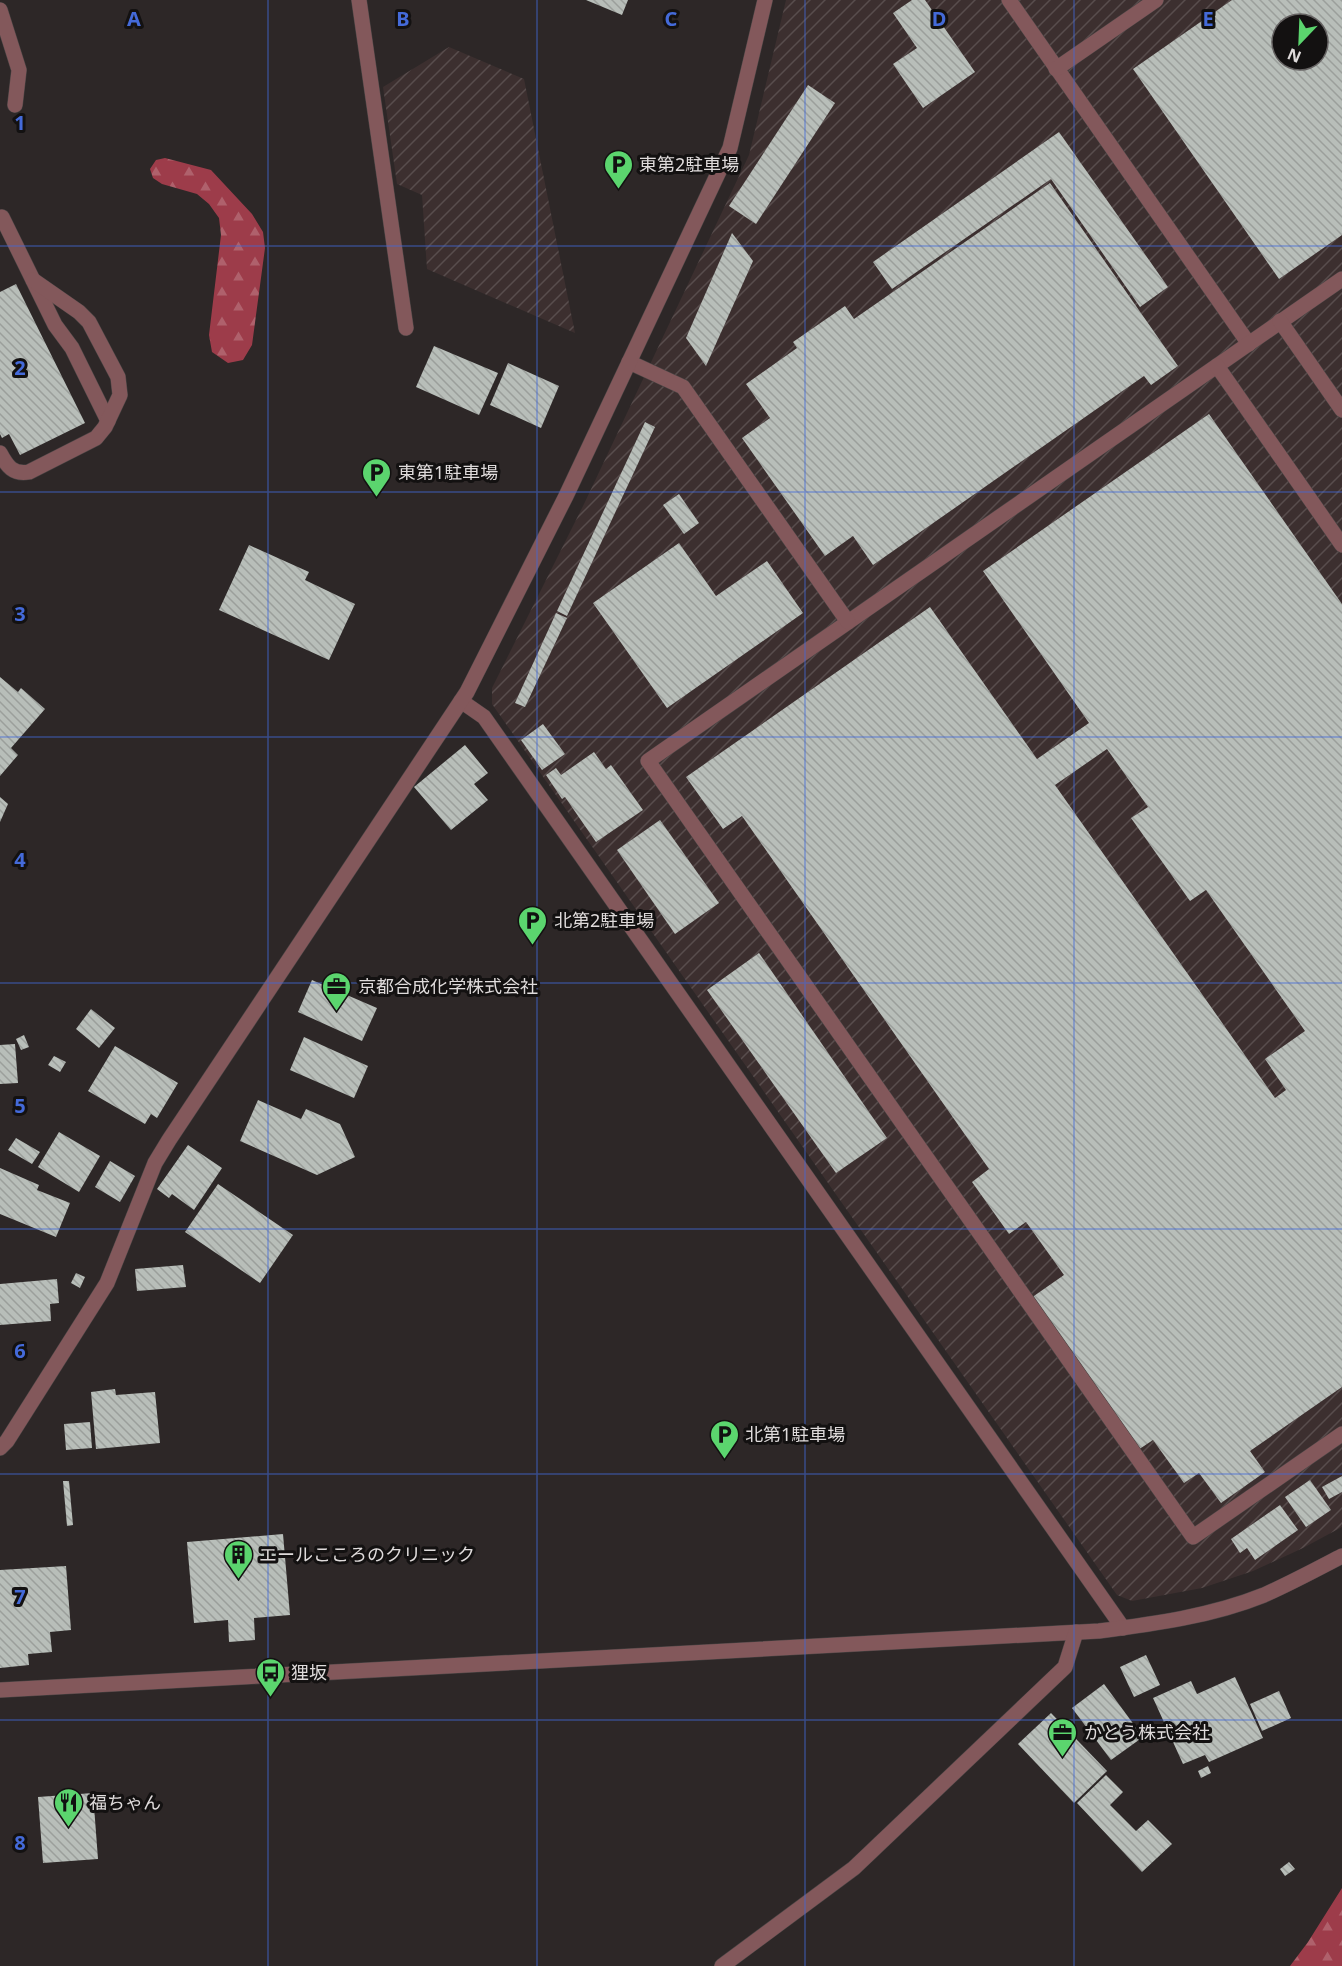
<svg xmlns="http://www.w3.org/2000/svg" width="1342" height="1966" viewBox="0 0 1342 1966" font-family="'Noto Sans','Noto Sans JP',sans-serif">
<style>
.industrial{fill:url(#industrial-furrows);fill-rule:evenodd}
.forest{fill:url(#forest-firs)}
.building{fill:url(#building-back-hatch);fill-rule:evenodd}
.lines{fill:none;stroke-linecap:round;stroke-linejoin:round}
.minor-casing{stroke:#494444;stroke-width:16}
.minor{stroke:#83585b;stroke-width:15}
.grid{fill:none;stroke:#446ad9;stroke-width:1.5;stroke-opacity:0.55}
.labels{text-anchor:middle;dominant-baseline:central;stroke-width:6;stroke-linejoin:round;paint-order:stroke}
.poi-label{font-size:18px;fill:#dfdbdb;stroke:#131111;text-anchor:start}
.grid-label{font-size:20px;text-anchor:middle;font-weight:bold;fill:#446ad9;stroke:#131111;stroke-width:6;stroke-linejoin:round;paint-order:stroke}
</style>
<defs>
<pattern id="industrial-furrows" width="10" height="10" patternUnits="userSpaceOnUse" patternTransform="scale(1.5)"><rect width="10" height="10" fill="#3c2f2f"/><path d="M-1 1l2-2M0 10L10 0M9 11l2-2" fill="none" stroke="#584d4d"/></pattern>
<pattern id="forest-firs" width="22" height="20" patternUnits="userSpaceOnUse" patternTransform="scale(1.5)"><rect width="22" height="20" fill="#9d3c4a"/><path d="M5 1l3.5 6h-7zM16 11l3.5 6h-7z" fill="#af616c"/></pattern>
<pattern id="building-back-hatch" width="6" height="6" patternUnits="userSpaceOnUse" patternTransform="scale(1.5)"><rect width="6" height="6" fill="#b8beb9"/><path d="M-1 5l2 2M0 0l6 6M5-1l2 2" fill="none" stroke="#9b9f9b"/></pattern>
</defs>
<rect width="100%" height="100%" fill="#2d2727"/>
<!-- industrial -->
<g class="industrial">
<path d="M 786,0 L 1342,0 L 1342,1527 L 1303,1548 L 1253,1571 L 1202,1588 L 1132,1601 L 1117,1595 L 492,704 L 492,688 L 584,504 L 749,155 ZM 1282,24 L 1318,24 L 1318,60 L 1282,60 Z"/>
<path d="M 449,47 L 524,79 L 575,333 L 427,269 L 422,195 L 397,184 L 383,87 Z"/>
</g>
<!-- forest -->
<g class="forest">
<path d="M 165,158 L 211,170 L 252,214 L 263,232 L 265,248 L 252,345 L 243,360 L 228,363 L 212,352 L 209,335 L 221,235 L 219,218 L 209,204 L 197,194 L 162,184 L 153,178 L 150,169 L 156,160 Z"/>
<path d="M 1342,1888 L 1342,1966 L 1290,1966 L 1308,1942 Z"/>
</g>
<!-- building -->
<g class="building">
<path d="M 586,0 L 628,0 L 622,15 Z"/>
<path d="M 912,0 L 925,0 L 975,72 L 923,108 L 893,64 L 917,48 L 893,13 Z"/>
<path d="M 1232,0 L 1342,0 L 1342,235 L 1279,279 L 1133,69 ZM 1282,24 L 1318,24 L 1318,60 L 1282,60 Z"/>
<path d="M 808,85 L 835,103 L 756,224 L 729,206 Z"/>
<path d="M 1059,132 L 1168,287 L 1140,307 L 1051,179 L 892,289 L 873,262 Z"/>
<path d="M 1050,183 L 1178,366 L 1151,385 L 1144,376 L 873,565 L 853,536 L 825,556 L 742,438 L 770,418 L 746,384 L 797,348 L 793,342 L 845,306 L 854,319 Z"/>
<path d="M 732,233 L 753,261 L 706,366 L 686,338 Z"/>
<path d="M 16,284 L 85,423 L 20,455 L 9,434 L 2,438 L 0,434 L 0,292 Z"/>
<path d="M 434,346 L 498,373 L 479,415 L 416,387 Z"/>
<path d="M 508,363 L 559,386 L 541,428 L 490,405 Z"/>
<path d="M 1209,414 L 1342,604 L 1342,1387 L 1250,1451 L 1265,1472 L 1221,1503 L 1199,1473 L 1184,1483 L 1153,1440 L 1138,1450 L 1031,1298 L 1064,1275 L 1026,1222 L 1009,1234 L 972,1182 L 989,1169 L 742,816 L 723,829 L 686,777 L 930,607 L 1037,759 L 1089,723 L 983,571 ZM 1107,749 L 1148,807 L 1131,818 L 1190,901 L 1206,890 L 1305,1031 L 1265,1059 L 1286,1090 L 1275,1098 L 1055,785 Z"/>
<path d="M 645,422 L 655,427 L 567,616 L 557,611 Z"/>
<path d="M 679,494 L 699,523 L 684,534 L 663,505 Z"/>
<path d="M 679,543 L 716,596 L 767,561 L 803,613 L 667,708 L 593,603 Z"/>
<path d="M 249,545 L 309,572 L 305,580 L 355,604 L 329,660 L 219,610 Z"/>
<path d="M 556,613 L 567,618 L 525,707 L 515,703 Z"/>
<path d="M 0,677 L 18,692 L 21,688 L 45,709 L 11,748 L 18,755 L 0,776 Z"/>
<path d="M 543,724 L 565,754 L 542,770 L 521,740 Z"/>
<path d="M 465,745 L 488,773 L 474,784 L 488,800 L 451,830 L 414,787 Z"/>
<path d="M 594,752 L 606,769 L 611,765 L 643,810 L 596,842 L 565,797 L 562,799 L 546,775 L 556,768 L 561,775 Z"/>
<path d="M 0,797 L 8,804 L 0,822 Z"/>
<path d="M 660,820 L 719,903 L 675,934 L 617,850 Z"/>
<path d="M 759,953 L 887,1138 L 836,1173 L 707,990 Z"/>
<path d="M 312,980 L 377,1008 L 362,1041 L 298,1012 Z"/>
<path d="M 91,1009 L 115,1028 L 99,1048 L 76,1029 Z"/>
<path d="M 24,1035 L 29,1047 L 21,1050 L 16,1039 Z"/>
<path d="M 304,1037 L 368,1066 L 354,1098 L 290,1070 Z"/>
<path d="M 15,1044 L 18,1083 L 0,1084 L 0,1045 Z"/>
<path d="M 115,1046 L 178,1083 L 157,1118 L 151,1114 L 145,1124 L 88,1091 Z"/>
<path d="M 54,1056 L 66,1062 L 60,1072 L 48,1065 Z"/>
<path d="M 258,1100 L 301,1119 L 306,1109 L 340,1124 L 355,1157 L 317,1175 L 240,1141 Z"/>
<path d="M 59,1132 L 100,1156 L 79,1192 L 38,1167 Z"/>
<path d="M 16,1138 L 40,1152 L 32,1164 L 8,1150 Z"/>
<path d="M 188,1145 L 222,1168 L 194,1210 L 172,1194 L 169,1198 L 157,1189 Z"/>
<path d="M 110,1161 L 135,1176 L 120,1202 L 95,1187 Z"/>
<path d="M 0,1168 L 39,1185 L 37,1190 L 70,1203 L 56,1237 L 0,1214 Z"/>
<path d="M 218,1184 L 293,1235 L 260,1283 L 185,1232 Z"/>
<path d="M 183,1265 L 186,1287 L 137,1291 L 135,1269 Z"/>
<path d="M 76,1273 L 85,1277 L 80,1288 L 71,1283 Z"/>
<path d="M 57,1279 L 59,1303 L 50,1304 L 51,1321 L 0,1325 L 0,1284 Z"/>
<path d="M 115,1389 L 116,1395 L 155,1392 L 160,1443 L 96,1449 L 91,1392 Z"/>
<path d="M 90,1422 L 92,1448 L 66,1450 L 64,1424 Z"/>
<path d="M 1342,1476 L 1342,1492 L 1329,1499 L 1322,1487 Z"/>
<path d="M 1310,1480 L 1331,1510 L 1306,1527 L 1285,1497 Z"/>
<path d="M 63,1481 L 69,1481 L 73,1525 L 67,1526 Z"/>
<path d="M 1280,1505 L 1298,1530 L 1255,1560 L 1247,1548 L 1240,1553 L 1231,1539 Z"/>
<path d="M 283,1534 L 290,1615 L 254,1618 L 255,1640 L 229,1642 L 228,1620 L 194,1623 L 187,1542 Z"/>
<path d="M 66,1566 L 71,1630 L 50,1632 L 52,1652 L 28,1654 L 29,1665 L 0,1668 L 0,1570 Z"/>
<path d="M 1146,1655 L 1160,1685 L 1134,1697 L 1120,1667 Z"/>
<path d="M 1235,1677 L 1263,1738 L 1209,1762 L 1205,1755 L 1183,1764 L 1153,1698 L 1191,1681 L 1197,1694 Z"/>
<path d="M 1104,1684 L 1143,1737 L 1111,1760 L 1072,1708 Z"/>
<path d="M 1279,1691 L 1291,1718 L 1262,1731 L 1250,1704 Z"/>
<path d="M 1051,1713 L 1107,1771 L 1074,1803 L 1018,1744 Z"/>
<path d="M 1208,1766 L 1211,1773 L 1201,1778 L 1198,1771 Z"/>
<path d="M 1106,1775 L 1123,1792 L 1110,1805 L 1136,1831 L 1148,1820 L 1172,1844 L 1142,1872 L 1077,1803 Z"/>
<path d="M 93,1793 L 98,1859 L 43,1863 L 38,1797 Z"/>
<path d="M 1289,1862 L 1295,1869 L 1285,1876 L 1280,1869 Z"/>
</g>
<g class="lines">
<defs>
<g id="minor">
<path d="M 359,0 L 406,328"/>
<path d="M 1009,0 L 1249,344"/>
<path d="M 0,10 L 19,70 L 15,105"/>
<path d="M 1056,69 L 1156,0"/>
<path d="M 2,217 L 55,325 L 72,348 L 108,421"/>
<path d="M 1342,279 L 648,761 L 1193,1537 L 1342,1434"/>
<path d="M 1280,321 L 1342,410"/>
<path d="M 629,362 L 683,387 L 848,622"/>
<path d="M 1217,366 L 1342,545"/>
<path d="M 0,453 C 7,466 13,475 29,472 L 96,438 L 105,427 L 120,395 L 118,377 L 89,322 L 79,312 L 33,280"/>
<path d="M 461,701 L 484,717 L 1123,1628"/>
<path d="M 0,1448 L 7,1441 L 107,1283 L 155,1163 L 169,1140 L 467,692 L 566,496 L 730,148 L 765,0"/>
<path d="M 0,1690 L 1099,1631 C 1154,1624 1212,1616 1264,1595 C 1291,1583 1317,1569 1342,1556"/>
<path d="M 722,1966 L 854,1868 L 1065,1667 L 1076,1632"/>
</g>
</defs>
<!-- minor casing -->
<use href="#minor" class="minor-casing"/>
<!-- minor -->
<use href="#minor" class="minor"/>
</g>
<!-- grid -->
<path class="grid" d="M 268,0 L 268,1966M 537,0 L 537,1966M 805,0 L 805,1966M 1074,0 L 1074,1966M 0,246 L 1342,246M 0,492 L 1342,492M 0,737 L 1342,737M 0,983 L 1342,983M 0,1229 L 1342,1229M 0,1474 L 1342,1474M 0,1720 L 1342,1720"/>
<!-- icons -->
<defs>
<symbol id="parking-pin" viewBox="-11 -11 22 30"><path d="M0 17L-7.5 6A9.5 9.5 0 1 1 7.5 6Z" fill="#5bd56e" stroke="#131111"/><path d="M-3.5-5.5H1a3.5 3.5 0 0 1 0 7H-1V5.5H-3.5ZM-1-3.4V-.6H.8a1.4 1.4 0 0 0 0-2.8Z" fill="#111"/></symbol>
<symbol id="office-pin" viewBox="-11 -11 22 30"><path d="M0 17L-7.5 6A9.5 9.5 0 1 1 7.5 6Z" fill="#5bd56e" stroke="#131111"/><path d="M-6-3h4V-5.5h4V-3h4V5H-6ZM-1-4.5V-3h2v-1.5ZM-6 0V1H6V0Z" fill="#111"/></symbol>
<symbol id="building-pin" viewBox="-11 -11 22 30"><path d="M0 17L-7.5 6A9.5 9.5 0 1 1 7.5 6Z" fill="#5bd56e" stroke="#131111"/><path d="M-4-6H4V6H1V3H-1V6H-4ZM-2.5-4.3h1.7v1.8h-1.7ZM.8-4.3h1.7v1.8H.8ZM-2.5-1h1.7V.8h-1.7ZM.8-1h1.7V.8H.8Z" fill="#111"/></symbol>
<symbol id="bus-pin" viewBox="-11 -11 22 30"><path d="M0 17L-7.5 6A9.5 9.5 0 1 1 7.5 6Z" fill="#5bd56e" stroke="#131111"/><path d="M-5-6H5V4H4V6H2V4H-2V6H-4V4H-5ZM-3.5-4V0h7V-4ZM-3.5 1.2v1.5H-2V1.2ZM2 1.2v1.5H3.5V1.2Z" fill="#111"/></symbol>
<symbol id="restaurant-pin" viewBox="-11 -11 22 30"><path d="M0 17L-7.5 6A9.5 9.5 0 1 1 7.5 6Z" fill="#5bd56e" stroke="#131111"/><path d="M-5-6h1v4h1v-4h1v4h1v-4h1v5L-1.5 .5V6h-2V.5L-5-1ZM5-6V6H3V1.5H1.5Q1.5-4 5-6Z" fill="#111"/></symbol>
</defs>
<g fill-rule="evenodd">
<use href="#parking-pin" x="602" y="148" width="33" height="45"/>
<use href="#parking-pin" x="360" y="456" width="33" height="45"/>
<use href="#parking-pin" x="516" y="904" width="33" height="45"/>
<use href="#office-pin" x="320" y="970" width="33" height="45"/>
<use href="#parking-pin" x="708" y="1418" width="33" height="45"/>
<use href="#building-pin" x="222" y="1538" width="33" height="45"/>
<use href="#bus-pin" x="254" y="1656" width="33" height="45"/>
<use href="#office-pin" x="1046" y="1716" width="33" height="45"/>
<use href="#restaurant-pin" x="52" y="1786" width="33" height="45"/>
</g>
<g class="labels">
<!-- poi labels -->
<g class="poi-label">
<text x="639" y="164">東第2駐車場</text>
<text x="398" y="472">東第1駐車場</text>
<text x="554" y="920">北第2駐車場</text>
<text x="358" y="986">京都合成化学株式会社</text>
<text x="745" y="1434">北第1駐車場</text>
<text x="259" y="1554">エールこころのクリニック</text>
<text x="291" y="1672">狸坂</text>
<text x="1084" y="1732">かとう株式会社</text>
<text x="89" y="1802">福ちゃん</text>
</g>
</g>
<g class="grid-label">
<text x="134" y="26">A</text>
<text x="403" y="26">B</text>
<text x="671" y="26">C</text>
<text x="939" y="26">D</text>
<text x="1208" y="26">E</text>
<text x="20" y="130">1</text>
<text x="20" y="375">2</text>
<text x="20" y="621">3</text>
<text x="20" y="867">4</text>
<text x="20" y="1113">5</text>
<text x="20" y="1358">6</text>
<text x="20" y="1604">7</text>
<text x="20" y="1850">8</text>
</g>
<!-- north arrow -->
<g transform="translate(1300 42) rotate(203)"><circle r="28" fill="#131111" stroke="#656262" stroke-width="1.5"/>
<path d="M0-4.5L10 22L0 15L-10 22Z" fill="#5bd56e"/>
<text y="-9" font-size="16" font-weight="bold" text-anchor="middle" fill="#dfdbdb">N</text>
</g>
</svg>
